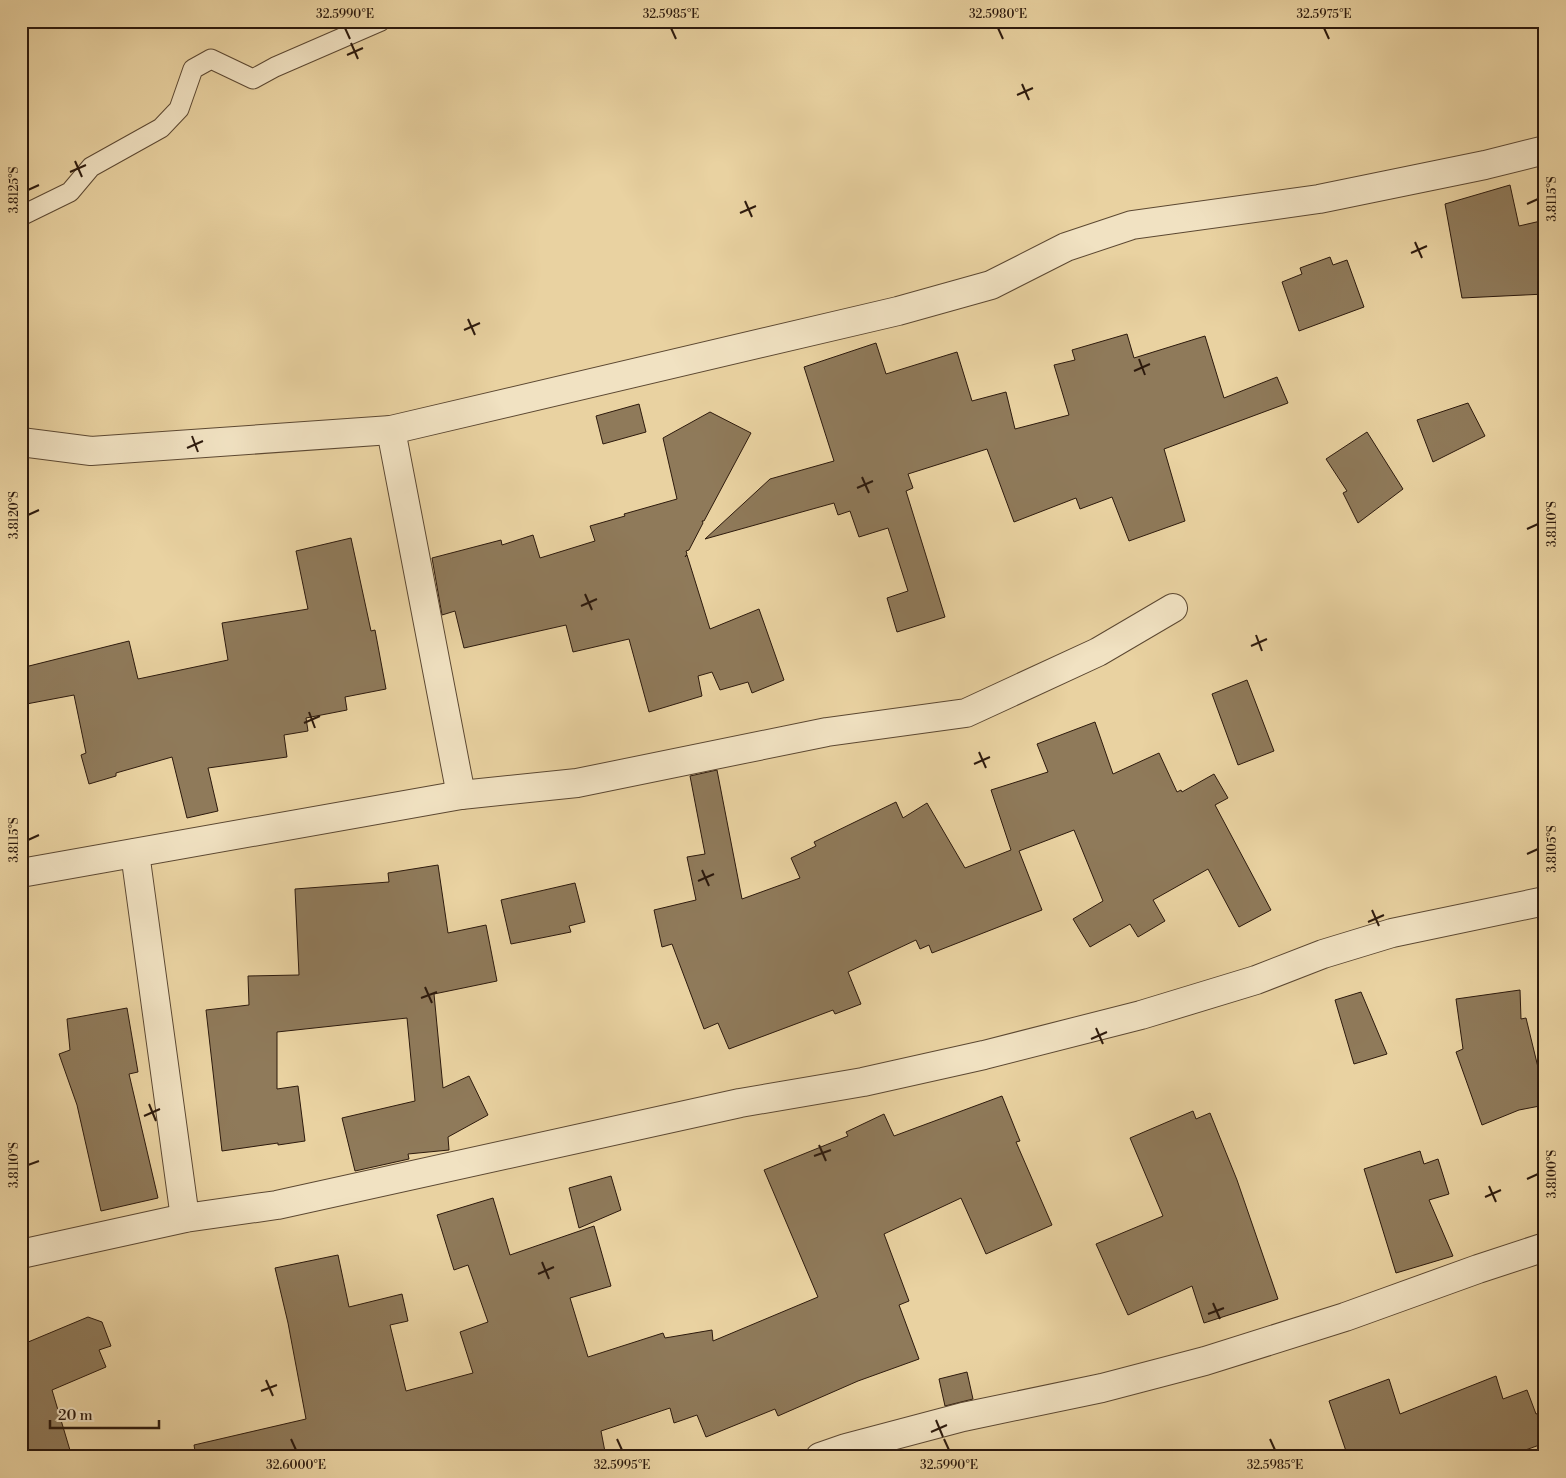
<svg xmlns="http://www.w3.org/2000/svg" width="1566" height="1478" viewBox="0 0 1566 1478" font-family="'Libre Bodoni',serif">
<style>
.building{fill:#8f7a5a;stroke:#2d1a0d}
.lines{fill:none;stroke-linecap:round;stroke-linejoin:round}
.lane-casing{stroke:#5c4832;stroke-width:21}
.street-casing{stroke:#5c4832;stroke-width:30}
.lane{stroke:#f1e2c2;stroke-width:19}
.street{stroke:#f1e2c2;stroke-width:28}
.ticks{fill:none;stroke:#2d1a0d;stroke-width:2}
.neatline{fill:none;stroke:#2d1a0d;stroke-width:2}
.ticks-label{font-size:12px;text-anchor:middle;fill:#2d1a0d}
</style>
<rect width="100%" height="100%" fill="#e9d2a1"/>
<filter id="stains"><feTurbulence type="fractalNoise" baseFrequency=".004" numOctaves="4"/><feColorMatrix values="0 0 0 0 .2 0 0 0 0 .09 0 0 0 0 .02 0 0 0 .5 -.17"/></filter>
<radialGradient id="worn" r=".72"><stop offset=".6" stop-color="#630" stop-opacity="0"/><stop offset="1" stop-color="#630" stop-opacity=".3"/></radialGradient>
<!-- building -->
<g class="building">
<path d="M 1510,185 L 1519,226 L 1545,220 L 1545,294 L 1462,298 L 1445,204 Z"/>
<path d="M 1330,257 L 1333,265 L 1347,260 L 1364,307 L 1299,331 L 1282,282 L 1302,274 L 1300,268 Z"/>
<path d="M 1127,334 L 1134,358 L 1205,336 L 1224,398 L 1277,377 L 1288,403 L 1164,449 L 1185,521 L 1129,541 L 1112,497 L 1080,509 L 1076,498 L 1014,522 L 987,449 L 908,474 L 913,488 L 906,491 L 945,617 L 897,632 L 887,598 L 908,591 L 888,528 L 859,537 L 850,511 L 838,515 L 834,503 L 705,539 L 770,479 L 834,461 L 804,367 L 876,343 L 886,374 L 957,352 L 972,401 L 1006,392 L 1015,429 L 1069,415 L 1054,365 L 1075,360 L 1072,350 Z"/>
<path d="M 1468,403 L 1485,436 L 1433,462 L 1417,420 Z"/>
<path d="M 639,404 L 646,432 L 603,444 L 596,416 Z"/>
<path d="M 710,412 L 751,433 L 704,521 L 702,521 L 703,523 L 689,550 L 686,551 L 687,554 L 685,557 L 687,555 L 710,629 L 759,609 L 784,680 L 752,693 L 748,682 L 720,690 L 712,672 L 698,676 L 702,696 L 649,712 L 629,639 L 573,652 L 566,625 L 464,648 L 455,611 L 442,615 L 432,558 L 501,540 L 502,545 L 533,535 L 540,558 L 595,541 L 590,526 L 625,516 L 624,514 L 677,499 L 663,438 Z"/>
<path d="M 1367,432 L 1403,489 L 1358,523 L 1343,493 L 1347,491 L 1326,459 Z"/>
<path d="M 351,538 L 371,631 L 375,630 L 386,689 L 345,697 L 347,710 L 306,718 L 308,731 L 284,735 L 287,757 L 208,768 L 218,811 L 187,818 L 172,757 L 116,773 L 116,776 L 89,784 L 81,755 L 86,753 L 74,695 L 21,705 L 21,668 L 129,641 L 138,679 L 228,660 L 222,623 L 308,609 L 296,551 Z"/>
<path d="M 1247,680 L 1274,751 L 1238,765 L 1212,694 Z"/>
<path d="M 1095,722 L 1113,774 L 1159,753 L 1177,792 L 1181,790 L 1182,792 L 1214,774 L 1228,798 L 1215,805 L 1271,910 L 1239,927 L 1208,869 L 1153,900 L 1165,921 L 1138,937 L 1130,924 L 1090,947 L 1073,919 L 1103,901 L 1074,830 L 1019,851 L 1042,910 L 932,953 L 929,945 L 920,949 L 916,940 L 848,972 L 861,1004 L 835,1014 L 833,1010 L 729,1049 L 718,1023 L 704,1029 L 672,944 L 662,947 L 654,910 L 696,900 L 687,857 L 705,854 L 690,776 L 717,770 L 742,899 L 800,878 L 791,858 L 816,846 L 814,842 L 896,802 L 903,818 L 927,803 L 965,868 L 1011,850 L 991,790 L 1048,772 L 1037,744 Z"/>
<path d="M 438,865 L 448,933 L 486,925 L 497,981 L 434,994 L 443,1088 L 469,1076 L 488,1115 L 448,1137 L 449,1150 L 408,1154 L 409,1159 L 355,1171 L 342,1118 L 415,1101 L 407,1018 L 277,1032 L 277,1089 L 298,1086 L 305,1141 L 278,1145 L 278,1143 L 222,1151 L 206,1010 L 249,1005 L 248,976 L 299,975 L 295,889 L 389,882 L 388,873 Z"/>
<path d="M 575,883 L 585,922 L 569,926 L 571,932 L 511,944 L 501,900 Z"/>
<path d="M 1520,990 L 1521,1019 L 1526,1018 L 1545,1096 L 1545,1105 L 1519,1110 L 1482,1125 L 1456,1052 L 1463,1049 L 1456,999 Z"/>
<path d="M 1361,992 L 1387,1054 L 1354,1064 L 1335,1000 Z"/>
<path d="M 127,1008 L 138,1072 L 129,1074 L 158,1198 L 101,1211 L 77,1105 L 59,1054 L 70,1050 L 67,1019 Z"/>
<path d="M 1002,1096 L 1020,1141 L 1016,1142 L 1052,1225 L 986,1254 L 961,1198 L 884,1234 L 909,1301 L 899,1305 L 919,1359 L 858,1381 L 778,1416 L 775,1409 L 706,1437 L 697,1415 L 674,1423 L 670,1408 L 601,1431 L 606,1457 L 196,1457 L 194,1445 L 306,1419 L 288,1323 L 275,1268 L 338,1255 L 349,1307 L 402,1294 L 408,1321 L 390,1325 L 406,1391 L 473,1373 L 460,1332 L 488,1322 L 468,1265 L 454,1270 L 437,1215 L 493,1198 L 510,1255 L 594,1226 L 611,1286 L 570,1298 L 588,1357 L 663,1333 L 665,1338 L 712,1330 L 713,1341 L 818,1297 L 764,1170 L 848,1136 L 846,1132 L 884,1114 L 894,1136 Z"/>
<path d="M 1193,1111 L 1196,1119 L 1210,1113 L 1237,1180 L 1278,1299 L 1204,1323 L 1192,1286 L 1128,1315 L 1096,1244 L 1163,1216 L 1130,1138 Z"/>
<path d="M 1420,1151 L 1424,1164 L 1438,1159 L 1449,1194 L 1429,1200 L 1453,1256 L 1396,1273 L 1364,1169 Z"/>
<path d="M 611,1176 L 621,1210 L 579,1228 L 569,1188 Z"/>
<path d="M 88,1317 L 102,1322 L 111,1346 L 99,1350 L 106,1367 L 52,1390 L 72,1457 L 21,1457 L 21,1345 Z"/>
<path d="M 967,1372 L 973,1399 L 945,1406 L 939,1379 Z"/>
<path d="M 1496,1376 L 1503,1399 L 1527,1390 L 1536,1414 L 1545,1411 L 1545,1443 L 1506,1457 L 1348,1457 L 1329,1401 L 1389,1379 L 1400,1414 Z"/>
</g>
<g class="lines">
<defs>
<path id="lane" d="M 21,216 L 70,192 L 91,167 L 161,128 L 179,109 L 193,69 L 211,59 L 253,79 L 275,67 L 381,21"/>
<g id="street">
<path d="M 391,430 L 461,795"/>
<path d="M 21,442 L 91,451 L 391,430 L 898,311 L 991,285 L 1066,247 L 1132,225 L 1319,199 L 1485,165 L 1545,150"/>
<path d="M 135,853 L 185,1218"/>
<path d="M 21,873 L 461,795 L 577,783 L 827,732 L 966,713 L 1098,652 L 1173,608"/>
<path d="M 21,1254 L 185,1218 L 277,1205 L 740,1103 L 863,1082 L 984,1055 L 1141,1015 L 1256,980 L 1323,954 L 1392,933 L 1545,901"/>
<path d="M 820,1457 L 846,1448 L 963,1417 L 1102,1388 L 1205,1361 L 1345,1317 L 1478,1269 L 1545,1247"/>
</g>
</defs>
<!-- lane casing -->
<use href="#lane" class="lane-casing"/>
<!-- street casing -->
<use href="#street" class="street-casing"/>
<!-- lane -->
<use href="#lane" class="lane"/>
<!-- street -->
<use href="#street" class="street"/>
</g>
<!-- ticks -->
<path class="ticks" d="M 345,28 L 350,39M 671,28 L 676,39M 998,28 L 1003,39M 1324,28 L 1329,39M 351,43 L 358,59M 347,55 L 363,48M 1022,84 L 1029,100M 1017,95 L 1033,88M 75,161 L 82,177M 70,172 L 86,165M 28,190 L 39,185M 745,201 L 752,217M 1527,204 L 1538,199M 740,213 L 756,206M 1415,242 L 1422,258M 1411,253 L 1427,246M 468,319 L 475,335M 464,330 L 480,323M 1139,359 L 1145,375M 1134,371 L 1150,364M 192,436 L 198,452M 187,448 L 203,441M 862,477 L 869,493M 857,488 L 873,481M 28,515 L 39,510M 1527,529 L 1538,524M 585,594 L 592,610M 581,606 L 597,599M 1256,635 L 1262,651M 1251,646 L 1267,639M 309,712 L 315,728M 304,723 L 320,716M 979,752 L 986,768M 974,764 L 990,757M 28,840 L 39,835M 1527,854 L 1538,849M 702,870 L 709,886M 698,881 L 714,874M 1372,910 L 1379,926M 1368,922 L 1384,915M 425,987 L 432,1003M 421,998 L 437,992M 1096,1028 L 1103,1044M 1091,1039 L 1107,1032M 149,1104 L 156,1121M 144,1116 L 160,1109M 819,1145 L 826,1161M 814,1156 L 831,1150M 28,1165 L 39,1161M 1527,1179 L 1538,1174M 1489,1186 L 1496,1202M 1485,1197 L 1501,1190M 542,1262 L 549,1279M 538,1274 L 554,1267M 1213,1303 L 1220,1319M 1208,1314 L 1224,1308M 266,1380 L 273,1396M 261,1391 L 277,1385M 936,1420 L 943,1437M 931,1432 L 947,1425M 291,1439 L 296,1450M 617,1439 L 622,1450M 944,1439 L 949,1450M 1270,1439 L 1275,1450"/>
<!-- margin -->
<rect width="1566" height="1478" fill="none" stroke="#e9d2a1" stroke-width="55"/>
<!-- scale -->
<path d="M50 1420v8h109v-8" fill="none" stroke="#2d1a0d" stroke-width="2.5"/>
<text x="58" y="1420" font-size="15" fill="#2d1a0d" stroke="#f1e2c2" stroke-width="4" paint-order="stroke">20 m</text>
<rect x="28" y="28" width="1510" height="1422" class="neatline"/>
<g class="ticks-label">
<text x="345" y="18">32.5990°E</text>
<text x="671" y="18">32.5985°E</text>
<text x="998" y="18">32.5980°E</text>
<text x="1324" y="18">32.5975°E</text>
<text transform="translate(14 190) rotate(-90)" y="4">3.8125°S</text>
<text transform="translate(1552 199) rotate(-90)" y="4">3.8115°S</text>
<text transform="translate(14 515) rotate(-90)" y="4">3.8120°S</text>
<text transform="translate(1552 524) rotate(-90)" y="4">3.8110°S</text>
<text transform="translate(14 840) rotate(-90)" y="4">3.8115°S</text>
<text transform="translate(1552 849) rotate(-90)" y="4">3.8105°S</text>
<text transform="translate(14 1165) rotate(-90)" y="4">3.8110°S</text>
<text transform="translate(1552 1174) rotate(-90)" y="4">3.8100°S</text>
<text x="296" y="1469">32.6000°E</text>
<text x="622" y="1469">32.5995°E</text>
<text x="949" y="1469">32.5990°E</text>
<text x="1275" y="1469">32.5985°E</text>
</g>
<rect width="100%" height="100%" filter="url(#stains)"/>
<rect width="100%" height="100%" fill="url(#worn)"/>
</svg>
